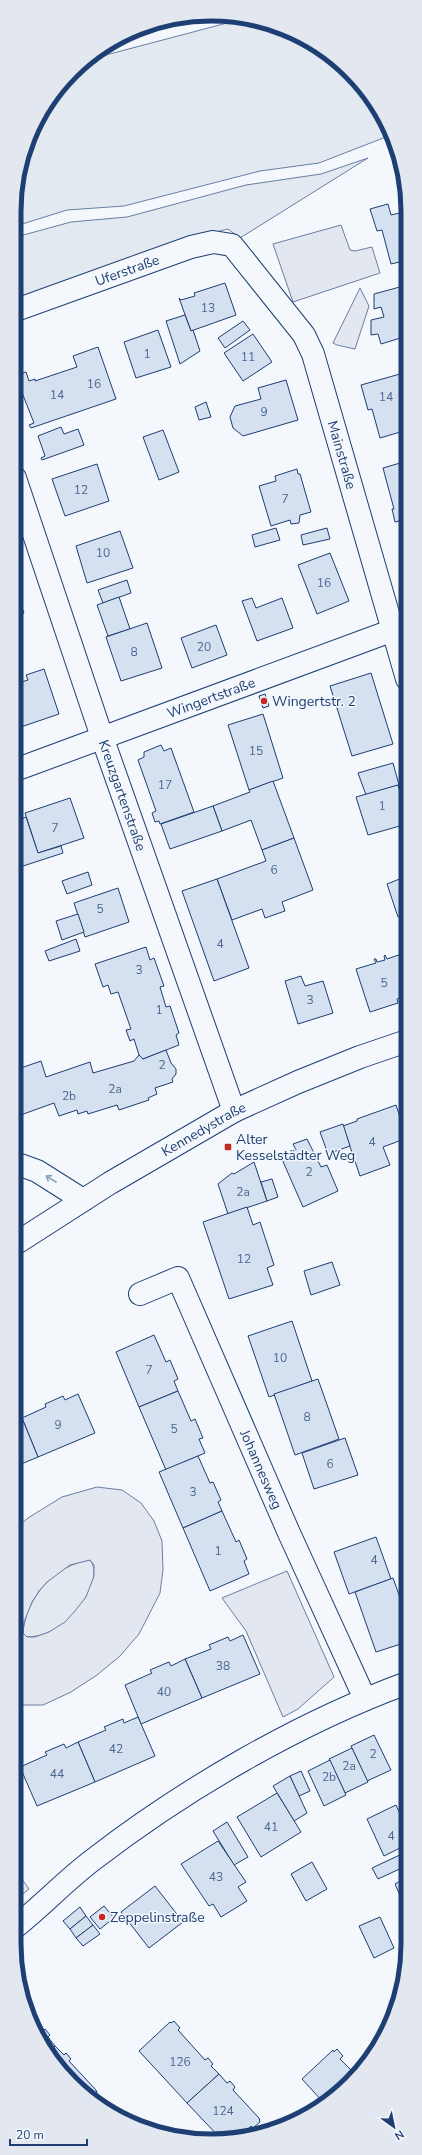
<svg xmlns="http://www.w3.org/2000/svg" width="422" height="2155" viewBox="0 0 422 2155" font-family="'Nunito Sans',sans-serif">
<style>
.green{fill:#e3e9f0;stroke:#687fa3}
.parking{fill:#e3e8f0;stroke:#687fa3;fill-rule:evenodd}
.building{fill:#d5e0f0;stroke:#1d3f73}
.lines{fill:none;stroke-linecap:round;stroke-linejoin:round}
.minor-casing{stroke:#1d3f73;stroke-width:24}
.secondary-casing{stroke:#1d3f73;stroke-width:24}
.minor{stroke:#f4f7fb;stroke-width:22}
.secondary{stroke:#f4f7fb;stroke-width:22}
.oneway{stroke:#889bb7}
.poi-dot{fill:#c62828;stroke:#f4f7fb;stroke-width:1.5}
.labels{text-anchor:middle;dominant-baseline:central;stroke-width:3;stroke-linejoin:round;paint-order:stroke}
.number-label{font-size:12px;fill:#4b6792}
.street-label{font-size:14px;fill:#1d3f73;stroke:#f4f7fb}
.poi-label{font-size:14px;fill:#1d3f73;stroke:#f4f7fb;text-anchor:start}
.rim{fill:none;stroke:#1d3f73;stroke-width:5}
</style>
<rect width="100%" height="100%" fill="#f4f7fb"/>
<!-- green -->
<g class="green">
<path d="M 246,18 L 298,34 L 350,72 L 388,124 L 391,135 L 319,163 L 260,171 L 124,206 L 67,210 L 16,226 L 16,186 L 40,113 L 87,60 Z"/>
<path d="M 368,158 L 240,238 L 228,229 L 192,238 L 16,299 L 16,237 L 71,222 L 127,217 L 246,185 L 321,174 Z"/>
<path d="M 90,1560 C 104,1577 79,1612 64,1623 C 53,1631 41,1637 27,1637 L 23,1633 C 26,1598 54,1565 90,1560 Z"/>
</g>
<!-- parking -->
<g class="parking">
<path d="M 341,225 L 350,250 L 355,251 L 372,247 L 380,273 L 293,302 L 273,244 Z"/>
<path d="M 360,288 L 369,306 L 355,349 L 337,345 L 333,343 Z"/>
<path d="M 97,1487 L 122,1490 L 141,1503 L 154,1521 L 162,1541 L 163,1570 L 160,1593 L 139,1634 L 120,1656 L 97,1675 L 71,1692 L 43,1705 L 14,1705 L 14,1530 L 28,1518 L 62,1497 ZM 90,1560 L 94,1565 L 94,1576 L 86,1597 L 75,1611 L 65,1622 L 49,1632 L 35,1637 L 27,1637 L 23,1633 L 24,1622 L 32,1602 L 39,1591 L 47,1582 L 70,1565 Z"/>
<path d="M 287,1571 L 334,1677 L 298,1709 L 283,1717 L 246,1631 L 222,1598 Z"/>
<path d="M 14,1868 L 29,1889 L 14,1901 Z"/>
</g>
<!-- building -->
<g class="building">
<path d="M 388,204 L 391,215 L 408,211 L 408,260 L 391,264 L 382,230 L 377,231 L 370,209 Z"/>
<path d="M 225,283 L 236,315 L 191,331 L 179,298 L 181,300 L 195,296 L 194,293 Z"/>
<path d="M 407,285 L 407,336 L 381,344 L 378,334 L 371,335 L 371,320 L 384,317 L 381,307 L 374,309 L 374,294 Z"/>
<path d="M 185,315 L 191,331 L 193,330 L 200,351 L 180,364 L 166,321 Z"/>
<path d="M 243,321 L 250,330 L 225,348 L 218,338 Z"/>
<path d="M 158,330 L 171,367 L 136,378 L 124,342 Z"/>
<path d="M 253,334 L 272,362 L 243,381 L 224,353 Z"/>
<path d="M 98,347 L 116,399 L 31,428 L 29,425 L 34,423 L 19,385 L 15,387 L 15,375 L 26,372 L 29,381 L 35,379 L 35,381 L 77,367 L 73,356 Z"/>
<path d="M 407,372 L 407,430 L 380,438 L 372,409 L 368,410 L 361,385 Z"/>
<path d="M 286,380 L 298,420 L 243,436 L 233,428 L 230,417 L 235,406 L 261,399 L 258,388 Z"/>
<path d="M 206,402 L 211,417 L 199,420 L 195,407 Z"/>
<path d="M 61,427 L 64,434 L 78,429 L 84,445 L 42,460 L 41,458 L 45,456 L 38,436 Z"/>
<path d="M 163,430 L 179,472 L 159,480 L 143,437 Z"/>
<path d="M 407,461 L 407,519 L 395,522 L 392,509 L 394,509 L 383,468 Z"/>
<path d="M 97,464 L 109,501 L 65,516 L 52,479 Z"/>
<path d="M 297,469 L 298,474 L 300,474 L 311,512 L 300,515 L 299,523 L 291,524 L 290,520 L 271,526 L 259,486 L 276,481 L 275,476 Z"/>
<path d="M 276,528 L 280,540 L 255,547 L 252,535 Z"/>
<path d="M 327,528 L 330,539 L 303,545 L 301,535 Z"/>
<path d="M 120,531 L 133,568 L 87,583 L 76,546 Z"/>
<path d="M 330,553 L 349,601 L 317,614 L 298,565 Z"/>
<path d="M 127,580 L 131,593 L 103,603 L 98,590 Z"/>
<path d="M 15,589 L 24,613 L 15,616 Z"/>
<path d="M 119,597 L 130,629 L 108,636 L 97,605 Z"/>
<path d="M 252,598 L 256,608 L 282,598 L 293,628 L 257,641 L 242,601 Z"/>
<path d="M 147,623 L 162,668 L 121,681 L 106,637 Z"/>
<path d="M 216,625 L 227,655 L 192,668 L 181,638 Z"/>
<path d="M 44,669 L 59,714 L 15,729 L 15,684 L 28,680 L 26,675 Z"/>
<path d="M 371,673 L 393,744 L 352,756 L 330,686 Z"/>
<path d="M 265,694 L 269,706 L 263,708 L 259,696 Z"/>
<path d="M 263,714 L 283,778 L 249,790 L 228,725 Z"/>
<path d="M 161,745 L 164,751 L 171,748 L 194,812 L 160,824 L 159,821 L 155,822 L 152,813 L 156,811 L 138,760 L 144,757 L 144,752 Z"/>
<path d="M 393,763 L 399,785 L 366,795 L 358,773 Z"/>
<path d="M 273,781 L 294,838 L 262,850 L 251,820 L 222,831 L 213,806 L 250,792 L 249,790 Z"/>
<path d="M 398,785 L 407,815 L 407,824 L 368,835 L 356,797 Z"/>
<path d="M 70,798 L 84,838 L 38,853 L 25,813 Z"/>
<path d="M 213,806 L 222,831 L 170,849 L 161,824 Z"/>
<path d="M 26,817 L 38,853 L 61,846 L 63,853 L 20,867 L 15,851 L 15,821 Z"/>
<path d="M 294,838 L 313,890 L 282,902 L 285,911 L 265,918 L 262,909 L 232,920 L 217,879 L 266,861 L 262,850 Z"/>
<path d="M 88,872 L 92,885 L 67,894 L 62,881 Z"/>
<path d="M 407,876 L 407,925 L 403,914 L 398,917 L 387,884 Z"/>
<path d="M 217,879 L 249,968 L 214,981 L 182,891 Z"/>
<path d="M 118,888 L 129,922 L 85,937 L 74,903 Z"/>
<path d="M 78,914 L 84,932 L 62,940 L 56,921 Z"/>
<path d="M 76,939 L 80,951 L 49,961 L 45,951 Z"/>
<path d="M 146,947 L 150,960 L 154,958 L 164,986 L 160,987 L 166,1007 L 170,1006 L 179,1033 L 176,1035 L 179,1045 L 143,1059 L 139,1055 L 134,1039 L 130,1041 L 126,1030 L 131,1029 L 118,992 L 111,994 L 108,985 L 103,987 L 95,964 Z"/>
<path d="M 407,952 L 407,999 L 405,999 L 404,996 L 397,999 L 398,1003 L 370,1012 L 356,969 L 376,963 L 374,959 L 376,959 L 377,962 L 385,960 L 384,956 L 385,955 L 387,959 Z"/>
<path d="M 301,976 L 305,986 L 323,981 L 333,1013 L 298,1024 L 285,981 Z"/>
<path d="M 166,1050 L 171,1063 L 176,1069 L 176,1074 L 172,1079 L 173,1082 L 155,1088 L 157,1094 L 148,1098 L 149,1100 L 119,1110 L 117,1105 L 88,1114 L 87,1111 L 78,1114 L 77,1110 L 59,1116 L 54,1103 L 15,1117 L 15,1070 L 41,1061 L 46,1077 L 90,1062 L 93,1073 L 134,1061 L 139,1055 L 143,1059 Z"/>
<path d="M 396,1105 L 407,1138 L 383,1147 L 390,1165 L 360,1176 L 343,1126 L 357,1121 L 357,1119 Z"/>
<path d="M 343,1124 L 350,1146 L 328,1154 L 320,1132 Z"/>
<path d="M 307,1139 L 321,1167 L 327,1165 L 338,1191 L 303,1207 L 281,1157 L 296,1150 L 293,1144 Z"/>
<path d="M 254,1162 L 267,1201 L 228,1214 L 218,1184 L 232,1173 L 234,1174 Z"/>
<path d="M 272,1179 L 278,1197 L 267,1201 L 261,1182 Z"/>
<path d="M 247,1207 L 253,1225 L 260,1222 L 274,1265 L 267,1268 L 273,1285 L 229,1299 L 203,1222 Z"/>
<path d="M 332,1262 L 340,1285 L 311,1295 L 304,1271 Z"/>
<path d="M 292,1321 L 312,1381 L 269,1397 L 248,1336 Z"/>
<path d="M 154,1335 L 166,1362 L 170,1360 L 178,1379 L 174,1381 L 178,1391 L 139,1407 L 116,1352 Z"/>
<path d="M 318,1379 L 339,1439 L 295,1455 L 274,1394 Z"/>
<path d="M 178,1391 L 191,1421 L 195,1419 L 203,1438 L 199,1439 L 205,1453 L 166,1470 L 139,1407 Z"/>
<path d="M 78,1394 L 95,1433 L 38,1457 L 22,1418 L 46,1407 L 45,1404 L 63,1396 L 65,1400 Z"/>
<path d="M 22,1418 L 38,1457 L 14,1467 L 14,1421 Z"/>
<path d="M 345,1438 L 358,1475 L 314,1489 L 302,1453 Z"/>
<path d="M 198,1456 L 210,1483 L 213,1482 L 221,1500 L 218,1502 L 222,1511 L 183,1528 L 159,1472 Z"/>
<path d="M 222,1511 L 236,1542 L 239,1540 L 247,1559 L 244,1561 L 249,1574 L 210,1591 L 183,1528 Z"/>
<path d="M 376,1537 L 391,1579 L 349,1594 L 334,1552 Z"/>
<path d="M 393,1578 L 407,1617 L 407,1642 L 376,1652 L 355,1592 Z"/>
<path d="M 243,1635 L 260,1674 L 202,1698 L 185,1659 L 211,1649 L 209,1645 L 228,1637 L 230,1641 Z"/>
<path d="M 185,1659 L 202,1698 L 141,1724 L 125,1685 L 152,1673 L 150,1670 L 169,1662 L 171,1666 Z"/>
<path d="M 138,1717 L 155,1756 L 95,1782 L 78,1742 L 106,1730 L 104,1727 L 123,1719 L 124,1723 Z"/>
<path d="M 374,1735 L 391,1770 L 367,1781 L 351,1746 Z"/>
<path d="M 78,1742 L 95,1782 L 37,1806 L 20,1767 L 47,1755 L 45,1752 L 64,1744 L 66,1748 Z"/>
<path d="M 352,1748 L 368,1782 L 345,1793 L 329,1759 Z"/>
<path d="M 330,1760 L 346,1795 L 324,1806 L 308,1771 Z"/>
<path d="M 301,1771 L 310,1791 L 299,1796 L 290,1776 Z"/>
<path d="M 290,1776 L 307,1813 L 294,1821 L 273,1786 Z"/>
<path d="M 277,1793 L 301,1832 L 261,1857 L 237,1817 Z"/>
<path d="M 396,1805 L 406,1827 L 406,1845 L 384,1856 L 367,1819 Z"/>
<path d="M 227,1822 L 248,1857 L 234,1865 L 213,1831 Z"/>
<path d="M 218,1841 L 246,1882 L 238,1887 L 247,1901 L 221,1917 L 213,1904 L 209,1906 L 181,1864 Z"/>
<path d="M 404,1853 L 406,1866 L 378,1879 L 372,1868 Z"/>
<path d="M 312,1862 L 327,1889 L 306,1901 L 291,1874 Z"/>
<path d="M 406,1878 L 406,1909 L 395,1884 Z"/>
<path d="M 155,1886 L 183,1922 L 149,1948 L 121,1912 Z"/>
<path d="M 104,1906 L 114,1918 L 100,1929 L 90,1917 Z"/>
<path d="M 80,1907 L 86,1916 L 70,1929 L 63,1921 Z"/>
<path d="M 86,1916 L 93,1925 L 76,1938 L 70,1929 Z"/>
<path d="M 380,1917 L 394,1948 L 374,1958 L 359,1926 Z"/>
<path d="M 93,1925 L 100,1934 L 83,1946 L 76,1938 Z"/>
<path d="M 28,2017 L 42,2032 L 45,2029 L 50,2035 L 48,2037 L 55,2046 L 50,2051 Z"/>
<path d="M 174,2021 L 180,2028 L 178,2030 L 205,2060 L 208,2058 L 213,2064 L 211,2066 L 219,2074 L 187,2103 L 139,2051 L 170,2022 L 171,2023 Z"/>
<path d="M 55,2046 L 64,2055 L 66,2053 L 71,2059 L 69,2061 L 96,2090 L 97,2093 L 93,2097 L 72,2083 L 50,2051 Z"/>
<path d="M 337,2049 L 343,2056 L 340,2059 L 355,2074 L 341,2092 L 323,2102 L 302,2079 L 333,2050 L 334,2052 Z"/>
<path d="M 219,2074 L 227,2083 L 230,2081 L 235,2087 L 233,2090 L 259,2118 L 260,2122 L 253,2128 L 251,2126 L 242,2135 L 220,2138 L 187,2103 Z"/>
</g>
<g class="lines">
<defs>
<g id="minor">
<path id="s1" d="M 16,310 L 191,247 L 213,242 L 232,245 L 304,335 L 313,354 L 407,679"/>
<path id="s2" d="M 15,478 L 102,737 L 234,1111"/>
<path id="s3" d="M 15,770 L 407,625"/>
<path d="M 15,1163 L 37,1171 L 83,1200"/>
<path id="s4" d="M 140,1294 L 178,1278 L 289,1533 L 365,1699"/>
<path d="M 14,1928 C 42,1906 66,1880 94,1859 C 185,1789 298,1723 407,1683"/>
</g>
<g id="secondary">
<path id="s5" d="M 15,1244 L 110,1183 L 234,1111 L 298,1082 L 360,1057 L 407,1041"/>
</g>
</defs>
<!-- minor casing -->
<use href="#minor" class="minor-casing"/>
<!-- secondary casing -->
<use href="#secondary" class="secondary-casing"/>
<!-- minor -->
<use href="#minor" class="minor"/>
<!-- secondary -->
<use href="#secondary" class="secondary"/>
</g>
<!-- one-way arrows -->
<defs><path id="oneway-shaft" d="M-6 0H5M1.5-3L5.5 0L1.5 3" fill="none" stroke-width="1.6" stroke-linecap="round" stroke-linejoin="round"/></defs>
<use class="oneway" href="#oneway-shaft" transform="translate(51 1179) rotate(-148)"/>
<!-- markers -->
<g class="poi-dot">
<circle cx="264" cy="701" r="4"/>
<rect x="224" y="1143" width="8" height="8" rx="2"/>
<circle cx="102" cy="1917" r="4"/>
</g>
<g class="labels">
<!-- number labels -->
<g class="number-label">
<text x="208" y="308">13</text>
<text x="147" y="354">1</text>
<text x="248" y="357">11</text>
<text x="94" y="384">16</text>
<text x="57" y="395">14</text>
<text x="386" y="397">14</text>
<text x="264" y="412">9</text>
<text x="81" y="490">12</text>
<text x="285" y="499">7</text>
<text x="103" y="553">10</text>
<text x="324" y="583">16</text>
<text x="204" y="647">20</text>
<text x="134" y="652">8</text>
<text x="256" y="751">15</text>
<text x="165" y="785">17</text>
<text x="382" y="806">1</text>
<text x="55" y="828">7</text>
<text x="274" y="870">6</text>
<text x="100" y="909">5</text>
<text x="220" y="944">4</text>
<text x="139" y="970">3</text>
<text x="384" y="983">5</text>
<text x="310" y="1000">3</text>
<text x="159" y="1010">1</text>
<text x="162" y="1065">2</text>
<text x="115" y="1089">2a</text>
<text x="69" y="1096">2b</text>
<text x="372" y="1142">4</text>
<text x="309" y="1172">2</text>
<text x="243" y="1192">2a</text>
<text x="244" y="1259">12</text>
<text x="280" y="1358">10</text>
<text x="149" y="1370">7</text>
<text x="307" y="1417">8</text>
<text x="58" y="1425">9</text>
<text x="174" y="1429">5</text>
<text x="330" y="1464">6</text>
<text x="193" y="1492">3</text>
<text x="218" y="1551">1</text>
<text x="374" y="1560">4</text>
<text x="223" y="1666">38</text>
<text x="164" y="1692">40</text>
<text x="116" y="1749">42</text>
<text x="373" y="1754">2</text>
<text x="349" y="1766">2a</text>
<text x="57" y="1774">44</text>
<text x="329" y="1777">2b</text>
<text x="271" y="1827">41</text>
<text x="391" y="1836">4</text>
<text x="216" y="1877">43</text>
<text x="180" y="2062">126</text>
<text x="223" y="2111">124</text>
</g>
<!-- street labels -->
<g class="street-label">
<text stroke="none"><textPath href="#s1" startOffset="118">Uferstraße</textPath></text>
<text stroke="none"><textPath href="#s1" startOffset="469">Mainstraße</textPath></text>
<text stroke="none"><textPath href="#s3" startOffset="209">Wingertstraße</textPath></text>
<text stroke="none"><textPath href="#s2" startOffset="335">Kreuzgartenstraße</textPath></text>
<text stroke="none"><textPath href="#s5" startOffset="221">Kennedystraße</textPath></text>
<text stroke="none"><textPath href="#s4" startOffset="250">Johannesweg</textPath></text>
</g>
<!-- poi labels -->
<g class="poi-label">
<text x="272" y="701">Wingertstr. 2</text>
<text x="236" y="1139">Alter<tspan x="236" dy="16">Kesselstädter Weg</tspan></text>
<text x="110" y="1917">Zeppelinstraße</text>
</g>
</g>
<!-- crop -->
<path d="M0 0H422V2155H0ZM211 21H211A190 190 0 0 1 401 211V1944A190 190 0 0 1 211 2134H211A190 190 0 0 1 21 1944V211A190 190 0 0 1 211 21Z" fill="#e3e8f0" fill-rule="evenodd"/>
<path class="rim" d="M211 21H211A190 190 0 0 1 401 211V1944A190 190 0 0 1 211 2134H211A190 190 0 0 1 21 1944V211A190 190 0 0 1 211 21Z"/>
<!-- north arrow -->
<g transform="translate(394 2127) rotate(147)" stroke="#f4f7fb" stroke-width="3" paint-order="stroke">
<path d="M0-3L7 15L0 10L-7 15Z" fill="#1d3f73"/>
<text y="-6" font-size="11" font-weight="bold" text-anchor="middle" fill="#1d3f73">N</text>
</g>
<!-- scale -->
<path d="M10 2139v6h77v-6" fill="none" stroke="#1d3f73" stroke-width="2"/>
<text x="16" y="2139" font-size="12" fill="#1d3f73" stroke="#f4f7fb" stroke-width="3" paint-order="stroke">20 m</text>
</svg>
